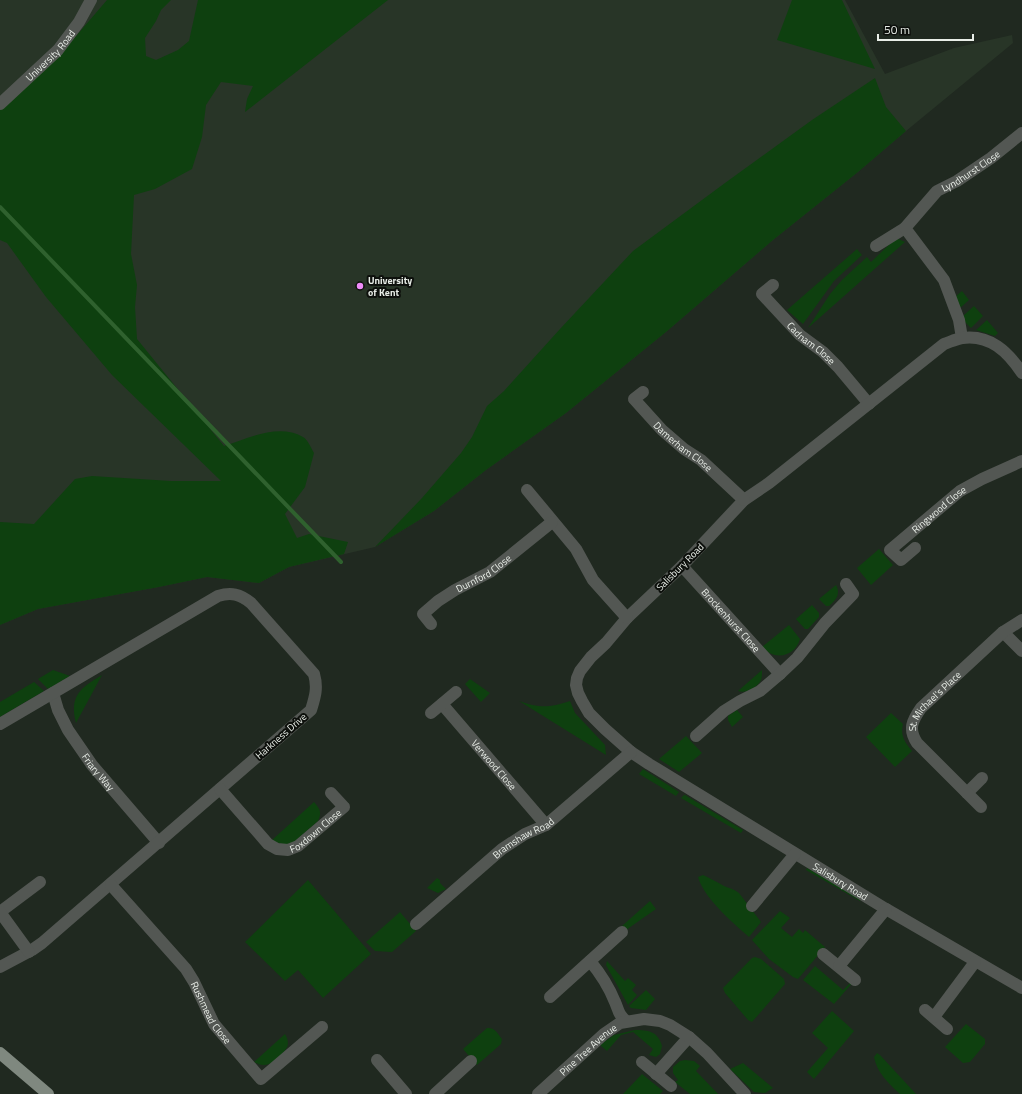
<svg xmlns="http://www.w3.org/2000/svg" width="1022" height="1094" viewBox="0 0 1022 1094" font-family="'Titillium Web',sans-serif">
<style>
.built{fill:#283527}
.green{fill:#0e400f}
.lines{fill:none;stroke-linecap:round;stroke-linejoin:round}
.stream{stroke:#2f612e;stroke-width:4}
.minor{stroke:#535753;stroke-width:12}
.major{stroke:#7f887f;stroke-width:12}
.poi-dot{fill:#ee8cf8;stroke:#0d100c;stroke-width:1.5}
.labels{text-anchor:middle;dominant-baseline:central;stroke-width:4;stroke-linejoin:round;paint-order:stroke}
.street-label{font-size:10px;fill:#e9eee8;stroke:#0d100c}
.poi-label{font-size:10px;font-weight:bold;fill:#e9eee8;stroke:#0d100c;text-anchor:start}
</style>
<rect width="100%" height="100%" fill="#202920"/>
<!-- built -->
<path class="built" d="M 0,0 L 845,0 L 885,74 L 954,48 L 1012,35 L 1013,43 L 906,131 L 858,172 L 773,240 L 666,332 L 566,413 L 486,470 L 434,511 L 375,547 L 289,567 L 259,583 L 207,577 L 159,587 L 38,609 L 0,625 Z"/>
<!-- green -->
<g class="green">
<path d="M 107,0 L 171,0 L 161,10 L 156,21 L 145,38 L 146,56 L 156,60 L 178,50 L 189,41 L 198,0 L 388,0 L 245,112 L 247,99 L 253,86 L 221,82 L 206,105 L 202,137 L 192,169 L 155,189 L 134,195 L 131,254 L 137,285 L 135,307 L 137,339 L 224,446 C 248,438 279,423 303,437 C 308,440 311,448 314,453 L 305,487 L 285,514 L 297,538 L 309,534 L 348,542 L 344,554 L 289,567 L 259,583 L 207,577 L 159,587 L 38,609 L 0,625 L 0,522 L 34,524 L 75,479 L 92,476 L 171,481 L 221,481 L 112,375 L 46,297 L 7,243 L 0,240 L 0,110 L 77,35 Z"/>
<path d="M 792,0 L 842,0 L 875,69 L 777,40 Z"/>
<path d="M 875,78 L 886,107 L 906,131 L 858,172 L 773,240 L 666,332 L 566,413 L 486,470 L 434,511 L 375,547 L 422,498 L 461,453 L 472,437 L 487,406 L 504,391 L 560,329 L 633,251 L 725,183 L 812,120 Z"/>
<path d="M 896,238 L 905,242 L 808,328 L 830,294 L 842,280 L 867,257 L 871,262 Z"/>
<path d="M 857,249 L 862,255 L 834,281 L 803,324 L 787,310 Z"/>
<path d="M 962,291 L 969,300 L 960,308 L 956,296 Z"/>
<path d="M 974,306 L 983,316 L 971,328 L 965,322 L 963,316 Z"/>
<path d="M 987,320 L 998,333 L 995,336 L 976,330 Z"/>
<path d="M 879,549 L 893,565 L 871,585 L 857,568 Z"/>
<path d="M 836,585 C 841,594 836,600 829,606 L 826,606 L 819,599 Z"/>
<path d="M 812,605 L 819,613 L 819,617 L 808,629 L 805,629 L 796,619 Z"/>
<path d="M 789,625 L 800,639 C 795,657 774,661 762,647 Z"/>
<path d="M 53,670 L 70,676 L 48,689 L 38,679 Z"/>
<path d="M 762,670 C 762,674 762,677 761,680 C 757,688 746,694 738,691 Z"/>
<path d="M 102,675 L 76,723 C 69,696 80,688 102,675 Z"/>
<path d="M 470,679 L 490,693 L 481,702 L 465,684 Z"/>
<path d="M 34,682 L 44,691 L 0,717 L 0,702 Z"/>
<path d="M 519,701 C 539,708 549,708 570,701 L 575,713 L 605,745 L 606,755 Z"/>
<path d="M 737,710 L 743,717 L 732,727 L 728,720 L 728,716 Z"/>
<path d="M 891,713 L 903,724 C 900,735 905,743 912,751 L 895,767 L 866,737 Z"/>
<path d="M 686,736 L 702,753 L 679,772 L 659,759 Z"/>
<path d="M 643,769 L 679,792 L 676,796 L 639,774 Z"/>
<path d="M 684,795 L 685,795 L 743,830 L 741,833 L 681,798 Z"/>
<path d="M 314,802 C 320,809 322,812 318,821 L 294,842 C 285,846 280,844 272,840 Z"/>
<path d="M 807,868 L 861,899 L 860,901 L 806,870 Z"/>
<path d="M 703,875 C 710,878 717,882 724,886 C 729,888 734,889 739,893 L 761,922 L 749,937 C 732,922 704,898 698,877 Z"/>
<path d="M 437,878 L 440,880 L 440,883 L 446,889 L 438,893 L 427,888 Z"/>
<path d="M 308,880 L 371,954 L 323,998 L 298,970 L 285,981 L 245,942 Z"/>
<path d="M 650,901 L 656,909 L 626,930 L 622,926 Z"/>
<path d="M 780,911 L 790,918 L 781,928 L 792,937 L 799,929 L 803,933 L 805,930 L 825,947 L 798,979 L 793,977 L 769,959 L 752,940 Z"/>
<path d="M 400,912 L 416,931 L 392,952 L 375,951 L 366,942 Z"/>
<path d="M 755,957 L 761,959 L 784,979 L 785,984 L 752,1022 L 748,1020 L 725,993 L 723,988 L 752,958 Z"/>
<path d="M 607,961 L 625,981 L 628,978 L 636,985 L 632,990 L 637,995 L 628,1005 L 606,965 Z"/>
<path d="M 815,966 L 843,990 L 853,980 L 854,981 L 834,1004 L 803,980 Z"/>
<path d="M 646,990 L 655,999 L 646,1010 L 631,1008 L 629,1006 Z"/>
<path d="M 832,1011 L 854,1031 L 814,1079 L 807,1072 L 828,1048 L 812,1033 Z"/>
<path d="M 966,1024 L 985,1039 L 985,1044 L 970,1062 L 963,1063 L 945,1047 Z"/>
<path d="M 487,1028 C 495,1027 498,1034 502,1039 L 501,1044 L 477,1065 L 463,1049 Z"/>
<path d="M 635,1030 C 648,1030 658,1031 662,1046 L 660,1054 L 656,1057 L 649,1055 L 653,1049 L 633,1032 L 621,1035 L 607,1051 L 600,1045 L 614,1035 Z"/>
<path d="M 285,1034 C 291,1044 287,1049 280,1056 C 272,1064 265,1068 254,1062 Z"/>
<path d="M 877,1053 L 880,1055 L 916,1094 L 900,1094 C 889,1084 877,1073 874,1057 Z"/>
<path d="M 685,1060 L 694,1061 L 700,1066 L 696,1071 L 718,1094 L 690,1094 L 675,1082 L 678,1080 L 673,1073 L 673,1067 L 680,1061 Z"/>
<path d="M 743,1063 L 773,1088 L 765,1093 L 754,1092 L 730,1069 Z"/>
<path d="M 642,1074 L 663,1091 L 660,1094 L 623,1094 Z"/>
</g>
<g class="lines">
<!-- stream -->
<path class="stream" d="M 0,207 L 341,562"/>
<!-- minor -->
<g class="minor">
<path id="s1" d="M 0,104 L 58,50 L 79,22 L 91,0"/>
<path d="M 876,246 L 905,228"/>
<path id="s2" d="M 773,285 L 762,294 L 800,335 L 823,352 L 838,367 L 869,404"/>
<path id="s3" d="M 962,338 L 959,320 L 944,280 L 905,228 L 937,191 L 957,181 L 991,158 L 1022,133"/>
<path id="s4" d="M 1022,373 C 1008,352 990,334 962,338 C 956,339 950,342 944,344 L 769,483 L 744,500 L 682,566 L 627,618 L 606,643 L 591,657 L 580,671 L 577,678 L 576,685 L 578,693 L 582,701 L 589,713 L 605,729 L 631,752 L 649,764 L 886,909 L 1022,988"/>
<path id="s5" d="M 643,392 L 634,399 L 662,430 L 684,449 L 701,460 L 744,500"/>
<path d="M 527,490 L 576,549 L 593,580 L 627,618"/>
<path id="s6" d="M 915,548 L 901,560 L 890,550 L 960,491 L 982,479 L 1022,461"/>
<path id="s7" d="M 682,566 L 780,674"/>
<path id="s8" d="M 431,624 L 423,614 L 438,601 L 455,590 L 490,572 L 552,522"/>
<path d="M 1003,632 L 1022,651"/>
<path id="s9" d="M 53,693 L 58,710 L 68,730 L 92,765 L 159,843"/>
<path id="s10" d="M 442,704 L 546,825"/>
<path d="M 431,713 L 456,692"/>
<path d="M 0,724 L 218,596 C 231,592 240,594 251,603 L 314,674 C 318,688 315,697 311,710 L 42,943 L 32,950 L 0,967"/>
<path d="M 696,736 L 724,711 L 740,701 L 760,691 L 780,674 L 797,658 L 825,623 L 853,594 L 846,584"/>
<path id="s11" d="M 220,789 L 268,844 L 277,849 L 288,850 L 298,846 L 344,807 L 331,793"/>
<path d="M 967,793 L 982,778"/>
<path id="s12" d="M 981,807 L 917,743 C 908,729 912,721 921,708 L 1003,632 L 1022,620"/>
<path id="s13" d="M 111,885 L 186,969 L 194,982 L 214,1024 L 261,1079 L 322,1027"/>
<path d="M 752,906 L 795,854"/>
<path d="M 0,912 L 40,882"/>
<path d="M 0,912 L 29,952"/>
<path id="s14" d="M 416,924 L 502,849 L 525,834 L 546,825 L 631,752"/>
<path d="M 823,954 L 855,980"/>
<path d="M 590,961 C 600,973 609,987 615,1002 C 619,1011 618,1014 626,1021"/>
<path d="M 839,966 L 886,909"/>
<path d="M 550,997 L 622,932"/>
<path d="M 925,1010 L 947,1029"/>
<path d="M 934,1017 L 975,962"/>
<path d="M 377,1060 L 406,1094"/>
<path d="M 642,1062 L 671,1086"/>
<path d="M 656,1074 L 689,1037"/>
<path d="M 435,1094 L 471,1061"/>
<path id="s15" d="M 538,1094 L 604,1034 L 620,1023 L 644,1019 L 660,1021 L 670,1025 L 689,1037 L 707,1053 L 745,1094"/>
</g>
<!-- major -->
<path class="major" d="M 0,1053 L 48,1094"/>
</g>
<!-- markers -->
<circle class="poi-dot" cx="360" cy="286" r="4"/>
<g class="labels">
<!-- street labels -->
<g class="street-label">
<text stroke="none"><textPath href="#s1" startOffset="70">University Road</textPath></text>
<text stroke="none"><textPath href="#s3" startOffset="214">Lyndhurst Close</textPath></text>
<text stroke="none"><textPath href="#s2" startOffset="84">Cadnam Close</textPath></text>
<text stroke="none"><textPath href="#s5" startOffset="80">Damerham Close</textPath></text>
<text stroke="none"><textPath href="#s6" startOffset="97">Ringwood Close</textPath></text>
<text transform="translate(680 567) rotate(-45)">Salisbury Road</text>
<text stroke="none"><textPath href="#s8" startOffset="86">Durnford Close</textPath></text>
<text stroke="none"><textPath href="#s7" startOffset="73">Brockenhurst Close</textPath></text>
<text stroke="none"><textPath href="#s12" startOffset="142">St. Michael's Place</textPath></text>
<text transform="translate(281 736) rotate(-41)">Harkness Drive</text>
<text stroke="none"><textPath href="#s10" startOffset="80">Verwood Close</textPath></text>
<text stroke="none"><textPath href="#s9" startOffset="92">Friary Way</textPath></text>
<text stroke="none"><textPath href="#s11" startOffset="128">Foxdown Close</textPath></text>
<text stroke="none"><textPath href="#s14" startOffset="138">Bramshaw Road</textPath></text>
<text stroke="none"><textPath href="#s4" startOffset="933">Salisbury Road</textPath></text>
<text stroke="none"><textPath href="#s13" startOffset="163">Rushmead Close</textPath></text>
<text stroke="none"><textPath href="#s15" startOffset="67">Pine Tree Avenue</textPath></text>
</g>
<!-- poi labels -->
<g class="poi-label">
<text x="368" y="280">University<tspan x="368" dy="12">of Kent</tspan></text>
</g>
</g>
<!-- scale -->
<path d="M878 34v6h95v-6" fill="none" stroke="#e9eee8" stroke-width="2"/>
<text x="884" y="34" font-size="12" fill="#e9eee8" stroke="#0d100c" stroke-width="3" paint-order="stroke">50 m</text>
</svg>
